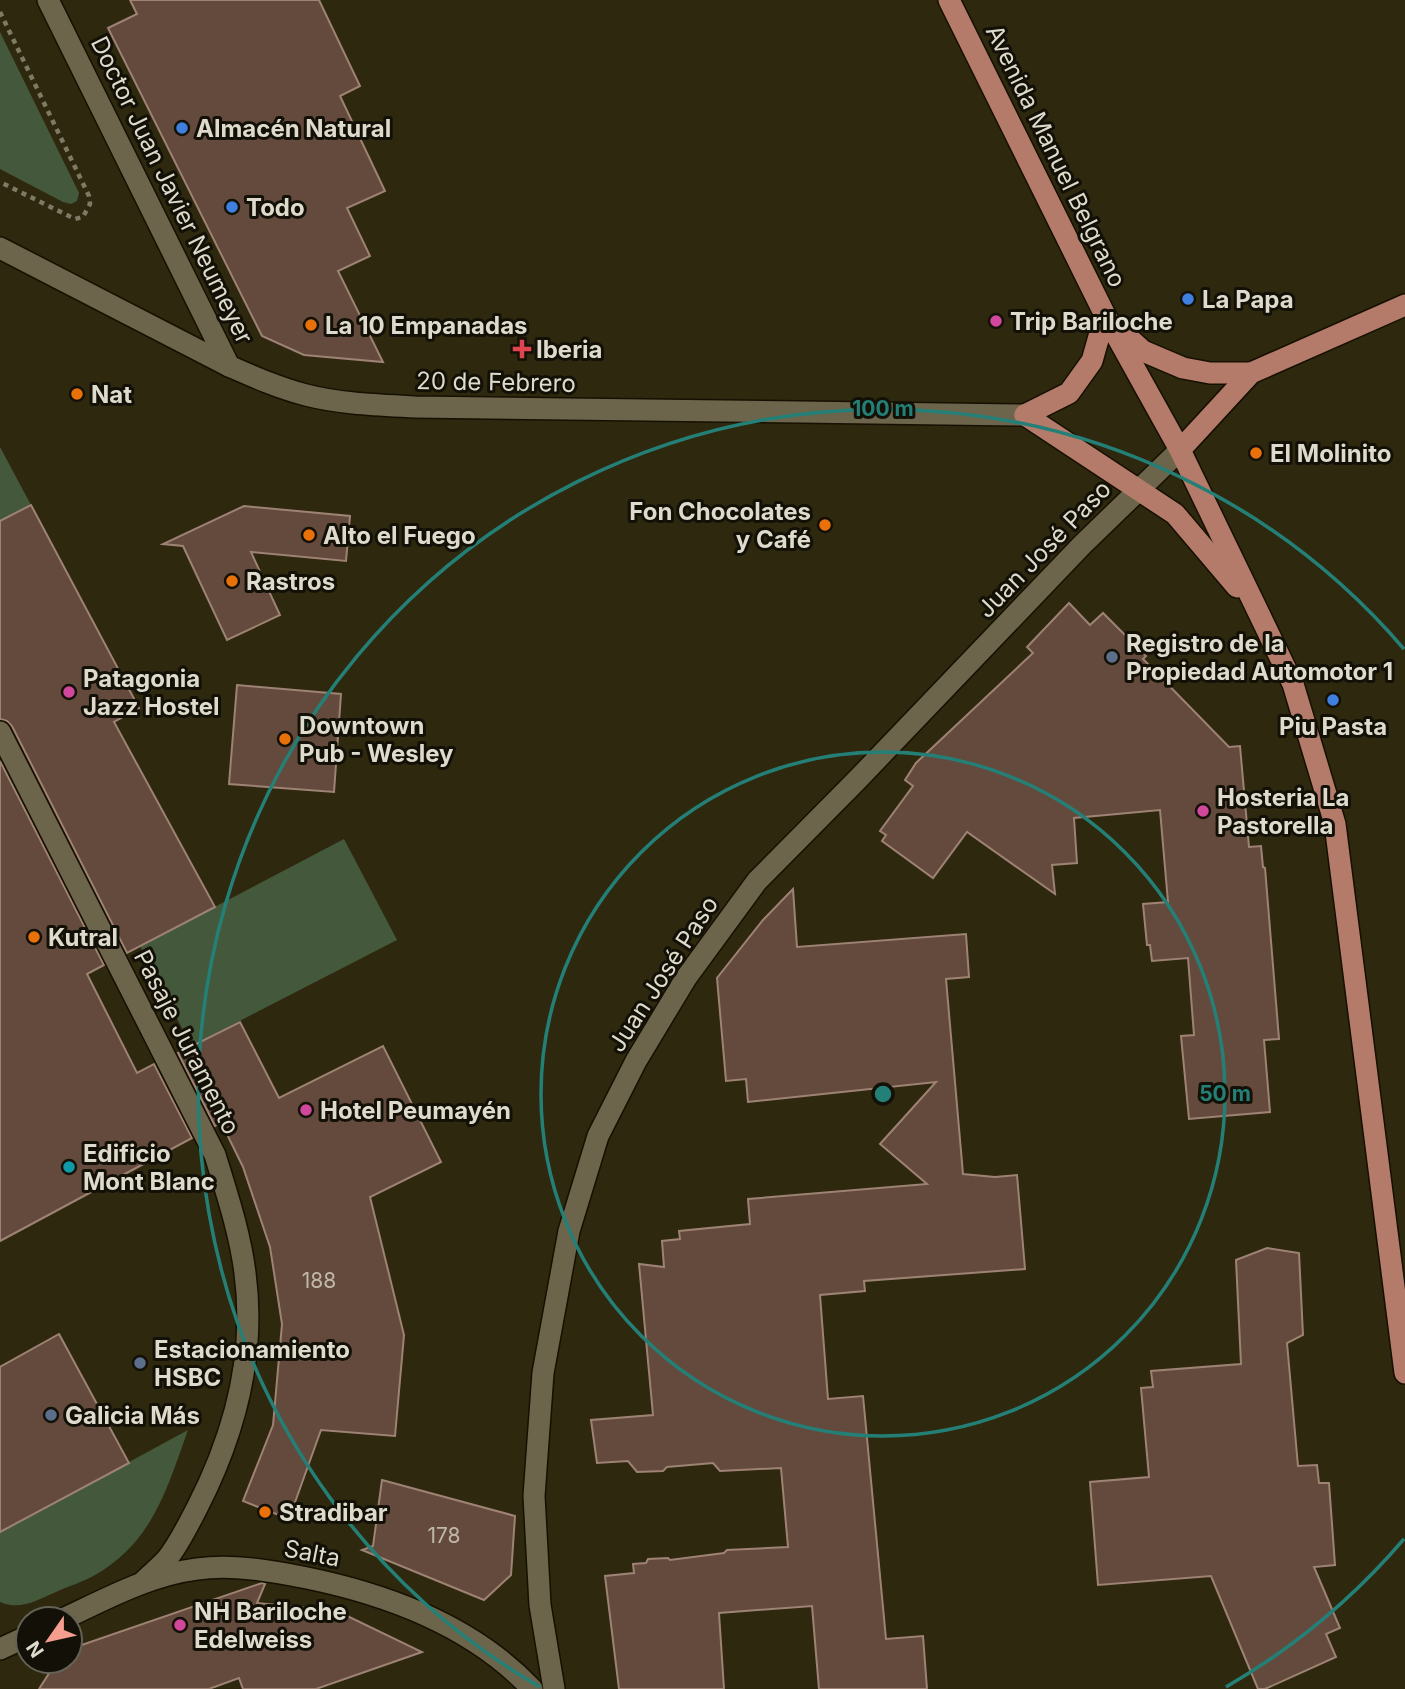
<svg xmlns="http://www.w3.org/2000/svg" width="1405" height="1689" viewBox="0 0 1405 1689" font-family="Inter,sans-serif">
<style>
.green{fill:#44583b}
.building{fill:#634a3d;stroke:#9e8274;stroke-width:2}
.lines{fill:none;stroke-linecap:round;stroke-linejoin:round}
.street-casing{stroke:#161000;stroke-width:24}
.primary-casing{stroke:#161000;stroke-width:24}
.path{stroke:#7f7a66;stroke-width:4.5;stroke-dasharray:5 5;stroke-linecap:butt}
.street{stroke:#6c654b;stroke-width:21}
.primary{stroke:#b47b6b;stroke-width:21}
.ring{fill:none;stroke:#248077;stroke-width:3.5}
.shop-dot{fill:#3f7fe0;stroke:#131107;stroke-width:2.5}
.hotel-dot{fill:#d1479c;stroke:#131107;stroke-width:2.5}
.food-dot{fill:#e8710a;stroke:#131107;stroke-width:2.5}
.health-dot{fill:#e0444e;stroke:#131107;stroke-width:2.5}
.service-dot{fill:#5c6f8a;stroke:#131107;stroke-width:2.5}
.culture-dot{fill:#0f9aa8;stroke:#131107;stroke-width:2.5}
.labels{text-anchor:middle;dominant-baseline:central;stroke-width:6;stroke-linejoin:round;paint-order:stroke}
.number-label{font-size:21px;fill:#bfb7a8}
.poi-label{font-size:24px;font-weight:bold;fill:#dedbcc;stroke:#131107;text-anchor:start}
.street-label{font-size:24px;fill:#dedbcc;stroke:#131107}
.centre{fill:#248077;stroke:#131107;stroke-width:3.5}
.ring-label{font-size:21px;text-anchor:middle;font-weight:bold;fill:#248077;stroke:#131107;stroke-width:6;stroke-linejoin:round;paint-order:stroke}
</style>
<rect width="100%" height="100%" fill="#2e280f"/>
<!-- green -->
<g class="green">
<path d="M 0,32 L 79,193 L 77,201 L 71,204 L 63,202 L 0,169 Z"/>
<path d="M 0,447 L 31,505 L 0,521 Z"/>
<path d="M 344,839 L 397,940 L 191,1046 L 140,946 Z"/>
<path d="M 188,1430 C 167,1488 153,1542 95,1575 C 83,1582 69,1586 56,1592 C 37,1600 20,1611 0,1602 L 0,1532 Z"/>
</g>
<!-- building -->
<g class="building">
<path d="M 130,0 L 319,0 L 360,86 L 340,96 L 385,191 L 347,208 L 370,256 L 338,271 L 383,362 L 304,355 L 262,336 L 108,28 L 137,14 Z"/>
<path d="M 31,505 L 139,708 L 114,722 L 215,907 L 127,953 L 12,726 L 7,721 L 0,719 L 0,521 Z"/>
<path d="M 244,506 L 350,516 L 346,561 L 251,552 L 280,615 L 227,640 L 183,546 L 163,544 Z"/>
<path d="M 1069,603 L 1090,625 L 1103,613 L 1146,656 L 1143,659 L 1229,747 L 1240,746 L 1249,847 L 1261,846 L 1263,867 L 1265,868 L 1279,1039 L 1264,1040 L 1270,1112 L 1189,1119 L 1181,1036 L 1194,1035 L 1188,958 L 1152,961 L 1150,945 L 1147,945 L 1143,904 L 1168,902 L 1160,810 L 1074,818 L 1077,863 L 1052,865 L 1055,894 L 967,832 L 933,878 L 882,841 L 886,835 L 880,831 L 913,786 L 905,780 L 916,763 L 1033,653 L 1027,647 Z"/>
<path d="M 237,685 L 341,694 L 334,792 L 229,784 Z"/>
<path d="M 0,761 L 104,965 L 87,974 L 137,1073 L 154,1064 L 192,1138 L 0,1241 Z"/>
<path d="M 793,889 L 797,947 L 966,934 L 969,977 L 946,979 L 963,1174 L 995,1177 L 1017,1175 L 1025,1269 L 864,1281 L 865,1291 L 820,1295 L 828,1399 L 863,1396 L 886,1639 L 923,1636 L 927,1689 L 819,1689 L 812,1606 L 719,1613 L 724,1689 L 619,1689 L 605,1576 L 634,1573 L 633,1564 L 646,1563 L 648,1559 L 668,1558 L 670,1560 L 724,1553 L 727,1550 L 788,1547 L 781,1468 L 720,1471 L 713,1463 L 667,1467 L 663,1471 L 637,1472 L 628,1461 L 597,1463 L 591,1420 L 653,1415 L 639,1264 L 664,1267 L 662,1241 L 680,1239 L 679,1231 L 750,1224 L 748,1199 L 927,1184 L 880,1144 L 936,1082 L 748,1102 L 746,1079 L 726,1081 L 717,978 L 763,920 Z"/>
<path d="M 240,1022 L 279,1098 L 383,1046 L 441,1162 L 370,1197 L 404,1335 L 395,1436 L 321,1430 L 289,1519 L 243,1501 L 273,1425 L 282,1324 L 270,1247 L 243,1167 L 221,1122 L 215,1126 L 178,1053 Z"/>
<path d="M 1267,1248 L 1299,1253 L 1303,1335 L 1287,1343 L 1298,1466 L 1317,1465 L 1319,1483 L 1329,1483 L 1335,1565 L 1314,1567 L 1340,1628 L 1326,1634 L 1336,1657 L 1265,1689 L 1258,1689 L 1211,1576 L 1098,1585 L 1090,1482 L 1149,1477 L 1141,1388 L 1153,1387 L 1151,1371 L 1241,1364 L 1236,1260 Z"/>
<path d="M 59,1334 L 129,1463 L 0,1532 L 0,1367 Z"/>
<path d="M 382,1480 L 515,1516 L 511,1575 L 484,1600 L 362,1550 L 373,1546 Z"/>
<path d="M 262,1583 L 265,1584 L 257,1603 L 337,1611 L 422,1652 L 316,1689 L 243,1689 L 239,1678 L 209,1689 L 39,1689 L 57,1661 L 70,1661 L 70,1649 Z"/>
</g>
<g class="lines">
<defs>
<g id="street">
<path d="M 48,0 L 229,366"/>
<path d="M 0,248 L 229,366 C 254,377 279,388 306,395 C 341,404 379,405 415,407 L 1025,415"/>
<path d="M 0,732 L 215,1155 C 227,1194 240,1233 245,1273 C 256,1355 234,1436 197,1508 C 188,1525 179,1544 167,1559 C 160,1567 151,1574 144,1581"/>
<path d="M 63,1619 C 106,1599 149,1575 197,1569 C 233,1564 272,1571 307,1578 C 390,1595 473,1626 532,1689"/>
<path d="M 0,1649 L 28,1636"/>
<path d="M 554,1689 L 540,1605 L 534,1496 L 543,1373 L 569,1231 L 598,1136 L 636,1061 L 686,978 L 757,881 L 858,779 L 1082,545 L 1180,450"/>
</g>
<g id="primary">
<path d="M 949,0 L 1105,315 L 1180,450 L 1293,684 L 1335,824 L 1405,1373"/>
<path d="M 1121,331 L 1143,351 L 1183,368 L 1210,373 L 1251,373"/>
<path d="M 1025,415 L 1175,514 L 1237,587"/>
<path d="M 1025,415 L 1069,393 L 1092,361 L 1105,315"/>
<path d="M 1180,450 L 1251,373 L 1405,305"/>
</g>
</defs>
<!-- street casing -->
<use href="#street" class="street-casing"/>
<!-- primary casing -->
<use href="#primary" class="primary-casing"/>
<!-- path -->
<path class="path" d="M 0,12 L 89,196 L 90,204 L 83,217 L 75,219 L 0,182"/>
<!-- street -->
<use href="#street" class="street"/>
<!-- primary -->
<use href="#primary" class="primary"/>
</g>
<!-- distance rings -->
<g class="ring">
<circle cx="883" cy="1094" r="342"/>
<path d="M1404 1539A685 685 0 0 1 1226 1687M540 1687A685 685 0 1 1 1404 649"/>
</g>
<!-- markers -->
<g class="shop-dot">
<circle cx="182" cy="128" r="7"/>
<circle cx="232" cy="207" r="7"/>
<circle cx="1188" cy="299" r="7"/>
<circle cx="1333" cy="700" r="7"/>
</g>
<g class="hotel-dot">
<circle cx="996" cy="321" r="7"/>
<circle cx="69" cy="692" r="7"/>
<circle cx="1203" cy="811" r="7"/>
<circle cx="306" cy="1110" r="7"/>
<circle cx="180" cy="1625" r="7"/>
</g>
<g class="food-dot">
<circle cx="311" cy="325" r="7"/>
<circle cx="77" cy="394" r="7"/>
<circle cx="1256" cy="453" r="7"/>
<circle cx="825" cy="525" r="7"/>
<circle cx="309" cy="535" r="7"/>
<circle cx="232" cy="581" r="7"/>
<circle cx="285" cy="739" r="7"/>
<circle cx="34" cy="937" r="7"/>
<circle cx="265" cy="1512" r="7"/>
</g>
<path class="health-dot" d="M518.5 338.5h7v7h7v7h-7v7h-7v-7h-7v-7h7z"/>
<g class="service-dot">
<circle cx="1112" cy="657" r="7"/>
<circle cx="140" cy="1363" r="7"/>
<circle cx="51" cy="1415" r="7"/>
</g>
<circle class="culture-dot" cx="69" cy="1167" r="7"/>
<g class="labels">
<!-- number labels -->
<g class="number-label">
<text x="319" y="1280">188</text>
<text x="444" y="1535">178</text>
</g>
<!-- poi labels -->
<g class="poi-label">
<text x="196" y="128">Almacén Natural</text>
<text x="246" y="207">Todo</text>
<text x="1202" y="299">La Papa</text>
<text x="1010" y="321">Trip Bariloche</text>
<text x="325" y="325">La 10 Empanadas</text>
<text x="536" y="349">Iberia</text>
<text x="91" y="394">Nat</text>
<text x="1270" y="453">El Molinito</text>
<text x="811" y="511" text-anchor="end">Fon Chocolates<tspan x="811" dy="28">y Café</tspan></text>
<text x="323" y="535">Alto el Fuego</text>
<text x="246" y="581">Rastros</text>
<text x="1126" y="643">Registro de la<tspan x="1126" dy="28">Propiedad Automotor 1</tspan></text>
<text x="83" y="678">Patagonia<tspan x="83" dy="28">Jazz Hostel</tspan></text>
<text x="299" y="725">Downtown<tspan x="299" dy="28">Pub - Wesley</tspan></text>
<text x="1333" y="726" text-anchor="middle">Piu Pasta</text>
<text x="1217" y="797">Hosteria La<tspan x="1217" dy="28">Pastorella</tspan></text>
<text x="48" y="937">Kutral</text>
<text x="320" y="1110">Hotel Peumayén</text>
<text x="83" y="1153">Edificio<tspan x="83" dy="28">Mont Blanc</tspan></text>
<text x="154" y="1349">Estacionamiento<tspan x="154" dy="28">HSBC</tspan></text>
<text x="65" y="1415">Galicia Más</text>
<text x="279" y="1512">Stradibar</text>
<text x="194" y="1611">NH Bariloche<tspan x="194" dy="28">Edelweiss</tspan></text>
</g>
<!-- street labels -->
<g class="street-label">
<text transform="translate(1056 156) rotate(64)">Avenida Manuel Belgrano</text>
<text transform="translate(172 190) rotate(64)">Doctor Juan Javier Neumeyer</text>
<text transform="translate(496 382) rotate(1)">20 de Febrero</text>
<text transform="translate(1044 549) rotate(-46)">Juan José Paso</text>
<text transform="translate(663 974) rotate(-57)">Juan José Paso</text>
<text transform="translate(187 1042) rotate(63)">Pasaje Juramento</text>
<text transform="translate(312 1553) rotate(11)">Salta</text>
</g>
</g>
<circle cx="883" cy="1094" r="10" class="centre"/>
<g class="ring-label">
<text x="883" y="416">100 m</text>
<text x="1225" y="1101">50 m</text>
</g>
<!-- north arrow -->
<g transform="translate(49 1640) rotate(236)"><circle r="33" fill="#131107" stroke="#646256" stroke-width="2"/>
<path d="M0-5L12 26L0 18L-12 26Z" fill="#f59d8f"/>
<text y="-10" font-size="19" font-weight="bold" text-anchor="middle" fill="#dedbcc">N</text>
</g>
</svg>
